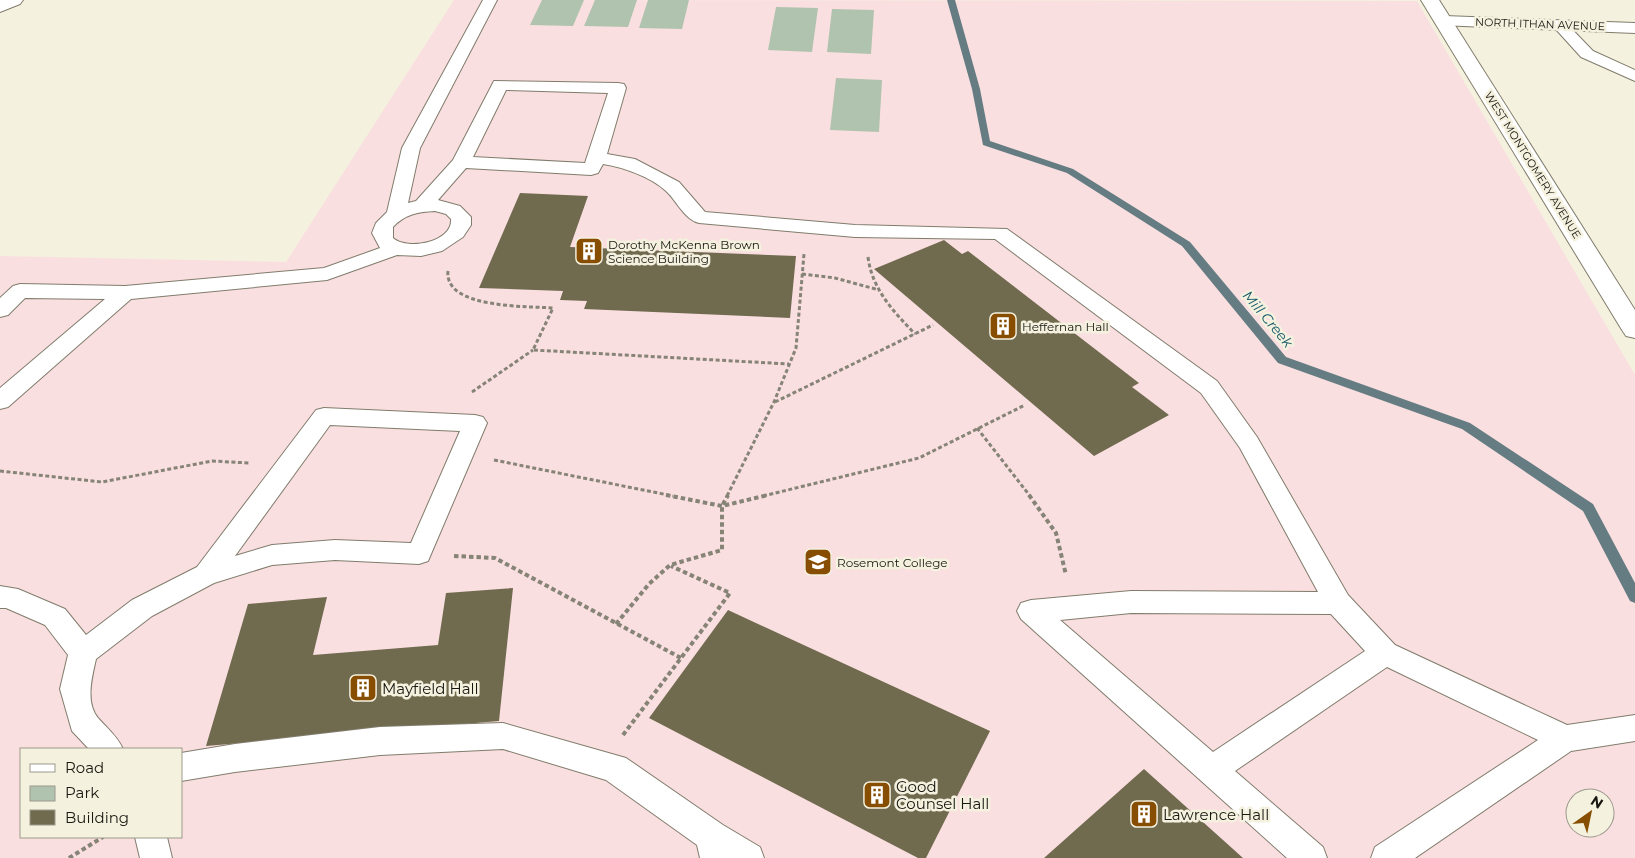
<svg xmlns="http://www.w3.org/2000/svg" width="1635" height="858" viewBox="0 0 1635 858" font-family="Montserrat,sans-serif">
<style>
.education{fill:#fadfe0;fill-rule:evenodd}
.green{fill:#b0c3ae}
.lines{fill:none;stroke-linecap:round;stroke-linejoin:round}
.stream{fill:#657c82;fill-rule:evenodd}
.building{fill:#706a4f}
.lane-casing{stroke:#807c6c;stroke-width:2}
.street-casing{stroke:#807c6c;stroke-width:2}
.primary-casing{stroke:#807c6c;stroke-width:2}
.path-far1{stroke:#868377;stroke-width:3;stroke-dasharray:4 2.5;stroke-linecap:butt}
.path{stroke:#868377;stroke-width:4;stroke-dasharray:4.5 3;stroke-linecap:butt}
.lane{fill:#fff;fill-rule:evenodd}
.street{fill:#fff;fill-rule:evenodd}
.primary{fill:#fff;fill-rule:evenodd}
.labels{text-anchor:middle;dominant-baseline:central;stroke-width:5;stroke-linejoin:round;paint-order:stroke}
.far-street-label{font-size:11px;fill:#181710;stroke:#f5f1df}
.poi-label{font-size:12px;fill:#181710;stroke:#f5f1df;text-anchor:start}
.water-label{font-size:14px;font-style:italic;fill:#125769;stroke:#f5f1df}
.near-poi-label{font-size:15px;fill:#181710;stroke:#f5f1df;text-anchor:start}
</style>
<rect width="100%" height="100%" fill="#f5f1df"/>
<!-- education -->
<path class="education" d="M 454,0 L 1417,1 L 1635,375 L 1635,858 L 0,858 L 0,256 L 286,262 ZM 21,749 L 181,749 L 181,837 L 21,837 ZM 1575,798 L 1605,798 L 1605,828 L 1575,828 Z"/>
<!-- green -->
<g class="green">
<path d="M 542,0 L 584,0 L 573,26 L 530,25 Z"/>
<path d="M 595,0 L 637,0 L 628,27 L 584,26 Z"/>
<path d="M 648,0 L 689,0 L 682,29 L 639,28 Z"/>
<path d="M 776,7 L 818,8 L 812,52 L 768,50 Z"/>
<path d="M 832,9 L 874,10 L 871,54 L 827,52 Z"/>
<path d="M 836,78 L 882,80 L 879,132 L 830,130 Z"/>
</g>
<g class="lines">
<!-- stream -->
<path class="stream" d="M 947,0 L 955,0 L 980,89 L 990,141 L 1073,169 L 1190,242 L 1286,357 L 1470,423 L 1593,504 L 1635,583 L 1635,603 L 1630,601 L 1583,511 L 1462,429 L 1278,363 L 1182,246 L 1067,173 L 983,145 L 972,89 Z"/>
</g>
<!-- building -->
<g class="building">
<path d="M 520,193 L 588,196 L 570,247 L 796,256 L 790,318 L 584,309 L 587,301 L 560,300 L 563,291 L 479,288 Z"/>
<path d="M 944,240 L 962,254 L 968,251 L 1139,383 L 1132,387 L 1169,415 L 1094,456 L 874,269 Z"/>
<path d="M 513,588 L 499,721 L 206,746 L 248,604 L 327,597 L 313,655 L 438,645 L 446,593 Z"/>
<path d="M 728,610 L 990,731 L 926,858 L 918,858 L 649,718 Z"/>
<path d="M 1144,769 L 1243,858 L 1044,858 Z"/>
</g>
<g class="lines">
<defs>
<g id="lane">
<path d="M 483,0 L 497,0 L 420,148 L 408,203 L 416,201 L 453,160 L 494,81 L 618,83 L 624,84 L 626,88 L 607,154 L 635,159 L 679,182 L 705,212 L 855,225 L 1007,229 L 1217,381 L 1257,437 L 1348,595 L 1395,645 L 1567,725 L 1635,715 L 1635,741 L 1571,751 L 1415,858 L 1371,858 L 1375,847 L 1538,740 L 1387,667 L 1235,771 L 1323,847 L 1327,858 L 1287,858 L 1021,619 L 1017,611 L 1021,603 L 1031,600 L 1131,591 L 1318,592 L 1240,448 L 1201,393 L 995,239 L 855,237 L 699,223 C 684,219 677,201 666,191 C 651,177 623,167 603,164 L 598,173 L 591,175 L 466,168 L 438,200 L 460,206 L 471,217 L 471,225 L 463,237 L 442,251 L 421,256 L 397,255 L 327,280 L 131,299 L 8,407 L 0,409 L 0,388 L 105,299 L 25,298 L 8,315 L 0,317 L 0,298 L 13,286 L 20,284 L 125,286 L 324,268 L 380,248 L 372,233 L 376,223 L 387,212 L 402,148 ZM 506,90 L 608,93 L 585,163 L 473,157 ZM 435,211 L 446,214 L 451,219 C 453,242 408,251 393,238 L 393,227 C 405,214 418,212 435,211 ZM 1131,613 L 1331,614 L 1365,651 L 1213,752 L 1060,620 Z"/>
<path d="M 1560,20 L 1565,22 L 1593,51 L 1635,70 L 1635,81 L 1581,57 L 1552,25 Z"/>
<path d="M 324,408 L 475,415 L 483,417 L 487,423 L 428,561 L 419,564 L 335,560 L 272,565 L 214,583 L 152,616 L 96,659 C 92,677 85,702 98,718 C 107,728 117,736 123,749 L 89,749 L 72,731 L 60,689 L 68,655 L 45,625 L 6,608 L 0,608 L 0,586 L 18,589 L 65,609 L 86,635 L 132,600 L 197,567 L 316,410 ZM 330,425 L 460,431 L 411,543 L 335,540 L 272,545 L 235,556 Z"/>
<path d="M 503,723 L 626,758 L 723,825 L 760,847 L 764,858 L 700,858 L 697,845 L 606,780 L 503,749 L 380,755 L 235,772 L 181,781 L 181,753 L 235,744 L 380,727 Z"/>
<path d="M 135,837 L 167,837 L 172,858 L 140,858 Z"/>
</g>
<g id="street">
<path d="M 0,0 L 23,0 L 20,4 L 0,12 Z"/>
<path d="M 1444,16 L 1635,23 L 1635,33 L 1438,25 L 1435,21 L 1438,17 Z"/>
</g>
<path id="primary" d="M 1421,0 L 1439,0 L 1635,310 L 1635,338 L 1626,336 L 1622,330 Z"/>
</defs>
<!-- lane casing -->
<use href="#lane" class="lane-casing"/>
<!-- street casing -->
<use href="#street" class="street-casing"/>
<!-- primary casing -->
<use href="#primary" class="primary-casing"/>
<!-- path-far1 -->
<g class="path-far1">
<path d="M 868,257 C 872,289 893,311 915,334"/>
<path d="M 448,271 C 444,309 528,306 553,308 L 533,350 L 789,364"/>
<path d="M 802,274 L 835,278 L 879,290"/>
<path d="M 472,392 L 533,350"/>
<path d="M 775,402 L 933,325"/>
<path d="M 977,428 L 1030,496"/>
<path d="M 494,460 L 673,496"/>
<path d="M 0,471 L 102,482 L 212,461 L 249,463"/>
<path d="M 727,496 L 774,402 L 796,348 L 804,254"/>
<path d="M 763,496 L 919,458 L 1025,405"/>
</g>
<!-- path -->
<g class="path">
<path d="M 666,495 L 722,506 L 768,495"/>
<path d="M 1029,495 L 1056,533 L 1066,575"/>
<path d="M 454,556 L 495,558 L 681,658"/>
<path d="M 616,624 L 649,584 L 670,565 L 722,550 L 722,506 L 728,495"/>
<path d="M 623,735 L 730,593 L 671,566"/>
<path d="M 69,858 L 103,837"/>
</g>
<!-- lane -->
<use href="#lane" class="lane"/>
<!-- street -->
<use href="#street" class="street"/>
<!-- primary -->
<use href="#primary" class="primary"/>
</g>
<!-- icons -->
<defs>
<symbol id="building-square" viewBox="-11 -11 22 22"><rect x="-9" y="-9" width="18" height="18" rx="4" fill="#874e01" stroke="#f5f1df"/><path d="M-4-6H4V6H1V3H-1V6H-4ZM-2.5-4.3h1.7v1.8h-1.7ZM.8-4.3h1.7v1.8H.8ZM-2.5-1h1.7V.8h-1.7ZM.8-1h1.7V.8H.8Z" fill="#fff"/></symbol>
<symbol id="university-square" viewBox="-11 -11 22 22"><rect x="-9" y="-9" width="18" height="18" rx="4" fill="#874e01" stroke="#f5f1df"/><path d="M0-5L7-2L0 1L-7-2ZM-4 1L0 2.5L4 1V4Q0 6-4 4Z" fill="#fff"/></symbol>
</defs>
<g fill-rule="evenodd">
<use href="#building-square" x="573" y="235" width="32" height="32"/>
<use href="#building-square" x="987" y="310" width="32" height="32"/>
<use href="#university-square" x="802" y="546" width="32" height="32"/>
<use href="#building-square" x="347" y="672" width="32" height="32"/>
<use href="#building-square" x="861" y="779" width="32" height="32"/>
<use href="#building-square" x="1128" y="798" width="32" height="32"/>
</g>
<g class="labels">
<!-- far-street labels -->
<g class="far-street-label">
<text transform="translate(1540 24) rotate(2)">NORTH ITHAN AVENUE</text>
<text transform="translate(1533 165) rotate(58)">WEST MONTGOMERY AVENUE</text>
</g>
<!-- poi labels -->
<g class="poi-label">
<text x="608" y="244">Dorothy McKenna Brown<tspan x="608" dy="14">Science Building</tspan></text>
<text x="1022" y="326">Heffernan Hall</text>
<text x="837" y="562">Rosemont College</text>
</g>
<!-- water labels -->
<g class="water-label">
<text transform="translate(1268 319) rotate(50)">Mill Creek</text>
</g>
<!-- near-poi labels -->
<g class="near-poi-label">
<text x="382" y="688">Mayfield Hall</text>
<text x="896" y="786">Good<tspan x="896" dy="17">Counsel Hall</tspan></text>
<text x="1163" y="814">Lawrence Hall</text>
</g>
</g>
<!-- legend -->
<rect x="20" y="748" width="162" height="90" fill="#f5f1df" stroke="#9d9a8c"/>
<rect x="30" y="764" width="25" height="8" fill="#ffffff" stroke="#9d9a8c"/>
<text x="65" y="773" font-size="15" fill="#181710">Road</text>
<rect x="30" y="786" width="25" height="15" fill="#b0c3ae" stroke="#9d9a8c"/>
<text x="65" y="798" font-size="15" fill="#181710">Park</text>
<rect x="30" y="810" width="25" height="15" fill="#706a4f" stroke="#9d9a8c"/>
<text x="65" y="823" font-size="15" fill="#181710">Building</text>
<!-- north arrow -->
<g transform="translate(1590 813) rotate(33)"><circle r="24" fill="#f5f1df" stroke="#9d9a8c"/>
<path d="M0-4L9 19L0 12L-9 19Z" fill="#874e01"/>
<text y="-8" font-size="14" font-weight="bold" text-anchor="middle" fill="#181710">N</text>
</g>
</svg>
